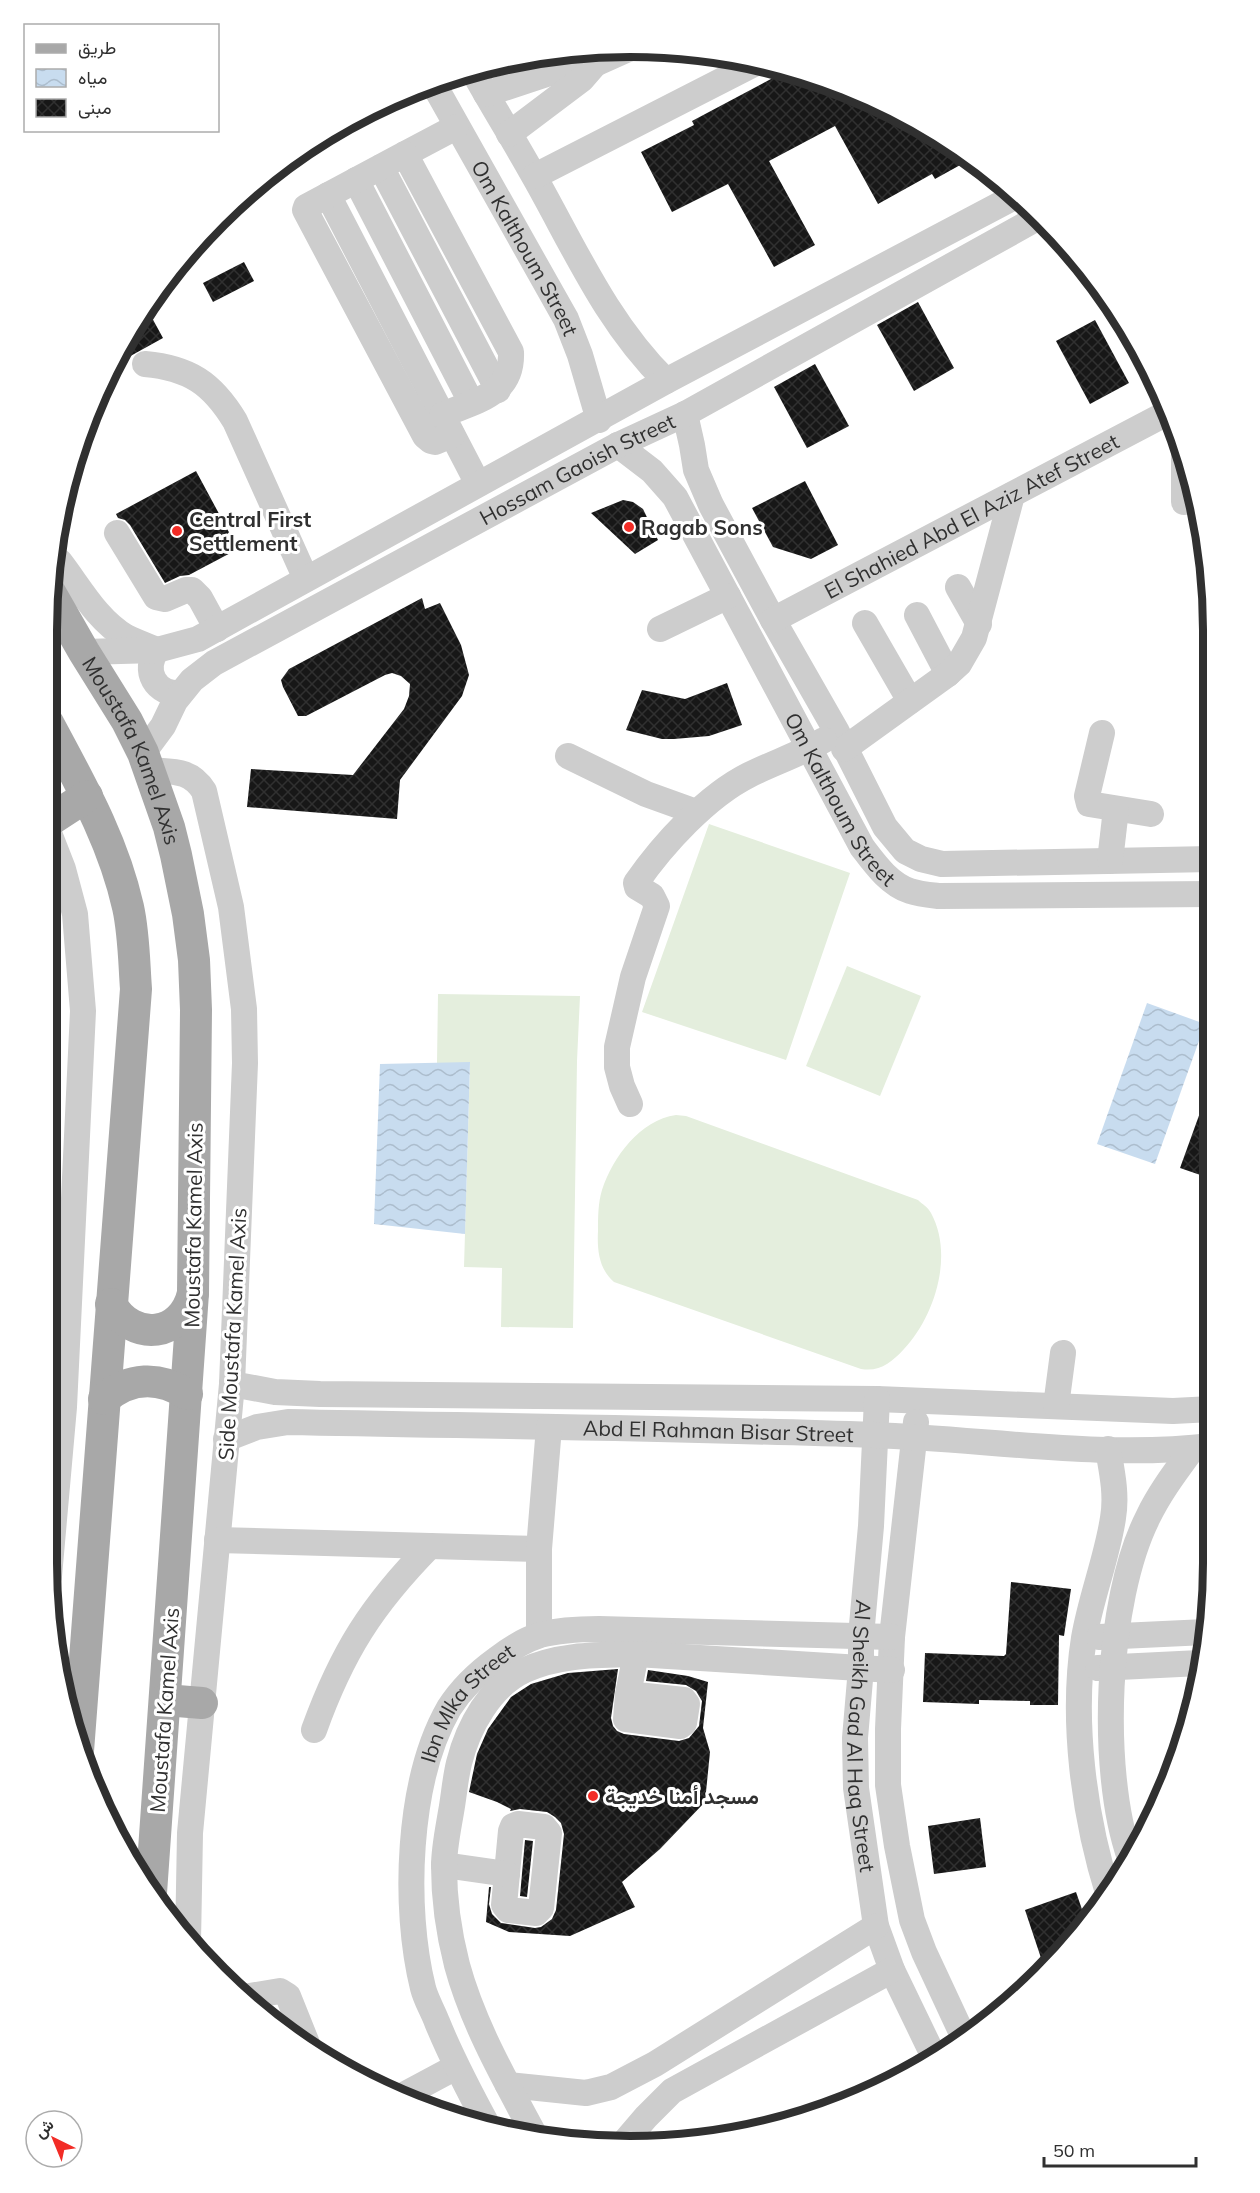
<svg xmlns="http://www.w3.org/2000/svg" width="1260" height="2193" viewBox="0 0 1260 2193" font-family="Mulish,Vazirmatn,sans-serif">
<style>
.grass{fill:#e4eedd}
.water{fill:url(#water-waves)}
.building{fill:url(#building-cross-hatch)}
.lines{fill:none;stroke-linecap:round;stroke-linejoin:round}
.minor{stroke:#cdcdcd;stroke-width:26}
.major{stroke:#a8a8a8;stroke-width:32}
.poi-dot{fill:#f22c26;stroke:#fff;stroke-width:2}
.labels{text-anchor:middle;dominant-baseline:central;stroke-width:6;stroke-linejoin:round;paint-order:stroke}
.street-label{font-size:21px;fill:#303030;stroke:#fff}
.poi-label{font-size:21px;font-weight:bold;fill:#303030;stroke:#fff;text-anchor:start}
.rim{fill:none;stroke:#303030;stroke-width:8}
</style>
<defs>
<pattern id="water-waves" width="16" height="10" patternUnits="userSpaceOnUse" patternTransform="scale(1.5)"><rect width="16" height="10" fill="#c8dcef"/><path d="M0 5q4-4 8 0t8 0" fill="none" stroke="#acbdcd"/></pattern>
<pattern id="building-cross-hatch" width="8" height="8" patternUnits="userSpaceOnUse" patternTransform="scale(1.5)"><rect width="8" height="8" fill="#171717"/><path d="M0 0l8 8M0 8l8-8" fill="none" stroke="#303030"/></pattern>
</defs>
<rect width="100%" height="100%" fill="#fff"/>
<!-- grass -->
<g class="grass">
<path d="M 709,824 L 850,873 L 786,1060 L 642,1012 Z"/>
<path d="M 847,966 L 921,996 L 880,1096 L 806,1066 Z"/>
<path d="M 438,994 L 580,996 L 577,1061 L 573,1328 L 501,1327 L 502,1268 L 464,1267 L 470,1063 L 437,1063 Z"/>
<path d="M 676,1115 L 686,1116 L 918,1200 C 922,1204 928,1207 931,1213 C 954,1255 935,1316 904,1349 C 891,1363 880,1372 861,1369 L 614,1282 C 599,1269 597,1250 598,1231 C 598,1218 598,1203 602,1190 C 613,1157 640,1120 676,1115 Z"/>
</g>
<!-- water -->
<g class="water">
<path d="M 1147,1003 L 1205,1024 L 1155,1164 L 1097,1144 Z"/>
<path d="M 470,1062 L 465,1234 L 374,1224 L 380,1064 Z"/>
</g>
<!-- building -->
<g class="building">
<path d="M 786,71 L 853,91 L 954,145 L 971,159 L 935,179 L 932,174 L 878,204 L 835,126 L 769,161 L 815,245 L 774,267 L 728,184 L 672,212 L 641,152 L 694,125 L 692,121 Z"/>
<path d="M 244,262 L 254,281 L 213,302 L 203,283 Z"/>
<path d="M 918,302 L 954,368 L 914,391 L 877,325 Z"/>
<path d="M 145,305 L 163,338 L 116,364 L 145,306 Z"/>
<path d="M 1095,320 L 1129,383 L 1090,404 L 1056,341 Z"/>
<path d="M 815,364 L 849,426 L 807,448 L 774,387 Z"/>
<path d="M 196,471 L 238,549 L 189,575 L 180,576 L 165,583 L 130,525 L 125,520 L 118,518 L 116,514 Z"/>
<path d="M 805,481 L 838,545 L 811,559 L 773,547 L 752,508 Z"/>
<path d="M 623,500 L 633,502 L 643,509 L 658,540 L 635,554 L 591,513 Z"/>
<path d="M 422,598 L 425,609 L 440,603 L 461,645 L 469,675 L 462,696 L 400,780 L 397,819 L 247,807 L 251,769 L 353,775 L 404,709 L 409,696 L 410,684 L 401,676 L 392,673 L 385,675 L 306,716 L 298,716 L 283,687 L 281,680 L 289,669 Z"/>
<path d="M 727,683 L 742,725 L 709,736 L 674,739 L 662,739 L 626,730 L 642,690 L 685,699 Z"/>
<path d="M 1210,1085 L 1212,1085 L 1212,1179 L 1180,1168 Z"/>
<path d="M 1011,1582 L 1071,1589 L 1064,1636 L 1059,1635 L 1058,1705 L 1030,1705 L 1030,1701 L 979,1700 L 979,1704 L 923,1702 L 925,1653 L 1004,1656 L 1006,1654 Z"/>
<path d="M 618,1669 L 611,1718 L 613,1726 L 617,1731 L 624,1734 L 679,1741 L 689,1738 L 699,1726 L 702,1701 L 696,1691 L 686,1685 L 646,1681 L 648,1670 L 688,1676 L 708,1682 L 703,1728 L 710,1752 L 705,1802 L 660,1849 L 622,1882 L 635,1907 L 570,1936 L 509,1932 L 486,1922 L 489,1887 L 491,1887 L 489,1904 L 492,1914 L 501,1923 L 535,1928 L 541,1927 L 552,1919 L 556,1910 L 564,1834 L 561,1823 L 555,1817 L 547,1812 L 520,1809 L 510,1811 L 511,1809 L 497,1802 L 469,1792 L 477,1754 L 488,1729 L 511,1697 L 531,1684 L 568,1673 Z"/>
<path d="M 980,1818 L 986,1867 L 934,1874 L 928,1826 Z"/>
<path d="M 525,1840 L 533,1841 L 527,1897 L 520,1896 Z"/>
<path d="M 1076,1892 L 1087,1924 L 1068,1948 L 1045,1970 L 1025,1910 Z"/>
</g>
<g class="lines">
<!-- minor -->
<g class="minor">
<path d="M 473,71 C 493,107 515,142 535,178 C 575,249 607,323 666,381"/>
<path id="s1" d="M 433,83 L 566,319 L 580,355 L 599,420"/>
<path d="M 486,94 L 574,65 L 595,64 L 633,47"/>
<path d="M 509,134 L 582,79 L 595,64"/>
<path d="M 405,154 L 456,127"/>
<path d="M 381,167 L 498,390"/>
<path d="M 535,176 L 758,62"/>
<path d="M 356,180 L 471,402"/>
<path d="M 328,195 L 478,484"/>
<path d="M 145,364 C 189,368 212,383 235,421 L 306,579"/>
<path d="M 685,414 L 692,445 L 696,470 L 711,505 L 773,620 L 837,732 L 885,827 L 905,851 L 921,859 L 942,864 L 1212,859"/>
<path d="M 442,415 C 475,401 513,395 511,352 L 405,154 L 306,207 L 305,210 L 425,436 L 431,441 L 435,442 L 452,435"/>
<path id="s2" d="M 618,445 L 652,471 L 675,497 L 862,847 C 875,864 889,884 910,891 C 919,894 930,895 939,896 L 1212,894"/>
<path d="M 1184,502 L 1184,449"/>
<path d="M 117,533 L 156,597 L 165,599 L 186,590 L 192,590 L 200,598 L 217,629"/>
<path d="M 60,562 C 80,588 97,620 126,637 C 136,642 147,646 157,650 C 142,671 156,695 181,693"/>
<path d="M 958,587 L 979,624"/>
<path d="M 917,615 L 948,674"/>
<path id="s3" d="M 773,620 L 1169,412"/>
<path d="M 865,623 L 910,701"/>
<path d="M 660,629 L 728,596"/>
<path d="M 84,652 L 157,650 L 198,639 L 666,381 L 1016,196"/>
<path d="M 1102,733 L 1087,796 L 1089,804 L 1151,814"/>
<path d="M 844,749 L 948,674 L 959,664 L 974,638 L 1012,495"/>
<path id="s4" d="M 143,753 L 163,726 L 175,701 L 192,680 L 214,663 L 618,445 L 685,414 L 1041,216"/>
<path d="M 568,756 L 646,794 L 696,812"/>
<path d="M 149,770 C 173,772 190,769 204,791 L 231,907 L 244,1009 L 245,1063 L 232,1384 L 190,1833 L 188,1942"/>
<path d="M 47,828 L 63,869 L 75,914 L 83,1011 L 64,1407 L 49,1576"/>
<path d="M 1110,861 L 1116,809"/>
<path d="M 630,1104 L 622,1086 L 617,1067 L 617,1047 L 633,977 L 657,906 L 652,896 L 637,887 L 636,883 C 663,844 707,796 749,775 C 773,763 800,754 824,740"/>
<path d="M 232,1384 L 275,1392 L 320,1394 L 877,1399 L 1173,1411 L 1212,1409"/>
<path id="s5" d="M 877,1399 L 871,1526 L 861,1636 L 861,1668 L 855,1738 L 856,1788 L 876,1926 L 892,1970 L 935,2059"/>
<path d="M 1056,1406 L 1063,1353"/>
<path d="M 916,1422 L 892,1637 L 888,1729 L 888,1785 L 897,1846 L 912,1920 L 924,1952 L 965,2040"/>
<path id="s6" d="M 226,1439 L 257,1427 L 288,1422 C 483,1426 679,1428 874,1435 C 986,1439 1100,1459 1212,1446"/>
<path d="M 1108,1449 C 1112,1472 1117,1495 1113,1518 C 1107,1558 1091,1597 1084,1638 C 1071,1720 1084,1817 1109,1896"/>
<path d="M 217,1540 L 539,1549"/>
<path d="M 539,1635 L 539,1549 L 549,1427"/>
<path d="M 1099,1637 L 1206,1632"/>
<path d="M 1098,1668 L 1200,1663"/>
<path d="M 628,1694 L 684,1700 L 687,1704 L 684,1723 L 680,1726 L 626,1719 L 628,1694 L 636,1654"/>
<path d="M 314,1730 C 342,1652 372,1605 430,1546"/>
<path d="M 518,1824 L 544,1827 L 549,1833 L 541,1908 L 536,1913 L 508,1910 L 504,1905 L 511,1831 L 513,1826 Z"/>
<path d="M 1130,1858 C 1099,1770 1106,1600 1148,1517 C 1160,1492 1177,1470 1193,1448"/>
<path d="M 444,1865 L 507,1874"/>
<path d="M 244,1997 L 280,1991 L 288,1996 L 310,2051"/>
<path d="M 508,2085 L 586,2093 L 611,2087 L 655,2064 L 876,1926"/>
<path d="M 400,2097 L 456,2067"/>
<path id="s7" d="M 489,2128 C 470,2093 452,2059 437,2022 C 433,2011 426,2000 423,1988 C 403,1908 407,1781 449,1708 C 461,1689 479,1672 497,1659 C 510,1649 524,1640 540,1635 C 559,1630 579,1629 599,1629 L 892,1637"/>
<path d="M 534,2134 C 505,2080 473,2024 457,1965 C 449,1934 444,1898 444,1866 C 444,1849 448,1830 451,1812 C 454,1796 455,1779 459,1763 C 468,1727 490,1686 525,1670 C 560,1654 599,1655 636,1654 L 892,1670"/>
<path d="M 622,2145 L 646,2117 L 672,2091 L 892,1970"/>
</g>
<!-- major -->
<g class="major">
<path id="s8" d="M 48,589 L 84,652 L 127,721 L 143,753 L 169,827 L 176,855 L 188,914 L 194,960 L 196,1010 L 193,1293 L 151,1893"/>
<path d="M 48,723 C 80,783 113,840 128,907 C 134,934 134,962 136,989 L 78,1751"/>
<path d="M 47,822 L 87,796"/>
<path d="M 111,1304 C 133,1343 183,1337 193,1293"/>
<path d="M 104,1399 C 129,1377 159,1376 187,1394"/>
<path d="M 165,1700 L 202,1703"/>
</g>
</g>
<!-- markers -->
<g class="poi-dot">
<circle cx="629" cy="527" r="6"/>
<circle cx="177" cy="531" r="6"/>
<circle cx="593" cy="1796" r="6"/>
</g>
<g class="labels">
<!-- street labels -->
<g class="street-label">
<text stroke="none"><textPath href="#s1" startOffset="189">Om Kalthoum Street</textPath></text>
<text stroke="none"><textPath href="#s4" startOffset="528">Hossam Gaoish Street</textPath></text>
<text stroke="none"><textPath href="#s3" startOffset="224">El Shahied Abd El Aziz Atef Street</textPath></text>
<text stroke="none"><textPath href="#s8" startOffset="183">Moustafa Kamel Axis</textPath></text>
<text stroke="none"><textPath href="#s2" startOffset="422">Om Kalthoum Street</textPath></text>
<text transform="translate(193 1225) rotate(-89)">Moustafa Kamel Axis</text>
<text transform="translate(232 1334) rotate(-87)">Side Moustafa Kamel Axis</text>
<text stroke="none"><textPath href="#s6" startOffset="495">Abd El Rahman Bisar Street</textPath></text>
<text stroke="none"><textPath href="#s7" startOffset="456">Ibn Mlka Street</textPath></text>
<text transform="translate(164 1710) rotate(-86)">Moustafa Kamel Axis</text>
<text stroke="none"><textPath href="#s5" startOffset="338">Al Sheikh Gad Al Haq Street</textPath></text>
</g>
<!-- poi labels -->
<g class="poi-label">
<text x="189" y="519">Central First<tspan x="189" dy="24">Settlement</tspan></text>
<text x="641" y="527">Ragab Sons</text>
<text x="605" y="1796">مسجد أمنا خديجة</text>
</g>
</g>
<!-- crop -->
<path d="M0 0H1260V2193H0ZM630 57H630A573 573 0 0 1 1203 630V1563A573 573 0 0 1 630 2136H630A573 573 0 0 1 57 1563V630A573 573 0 0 1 630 57Z" fill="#fff" fill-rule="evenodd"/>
<path class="rim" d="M630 57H630A573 573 0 0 1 1203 630V1563A573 573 0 0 1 630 2136H630A573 573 0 0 1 57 1563V630A573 573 0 0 1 630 57Z"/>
<!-- legend -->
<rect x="24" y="24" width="195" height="108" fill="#ffffff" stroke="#acacac" stroke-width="1.5"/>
<rect x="36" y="44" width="30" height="9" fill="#a8a8a8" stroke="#acacac" stroke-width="1.5"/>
<text x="78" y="54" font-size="18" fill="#303030">طريق</text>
<rect x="36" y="69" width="30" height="18" fill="url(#water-waves)" stroke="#acacac" stroke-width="1.5"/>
<text x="78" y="84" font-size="18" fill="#303030">مياه</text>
<rect x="36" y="99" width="30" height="18" fill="url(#building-cross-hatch)" stroke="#acacac" stroke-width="1.5"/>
<text x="78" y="114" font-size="18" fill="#303030">مبنى</text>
<!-- north arrow -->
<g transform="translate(54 2139) rotate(317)"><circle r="28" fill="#ffffff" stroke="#acacac" stroke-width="1.5"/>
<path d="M0-4.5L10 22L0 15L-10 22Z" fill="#f22c26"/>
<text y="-9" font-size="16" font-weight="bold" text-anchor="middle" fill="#303030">ش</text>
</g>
<!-- scale -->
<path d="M1044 2157v9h152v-9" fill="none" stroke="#303030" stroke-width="3"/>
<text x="1053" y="2157" font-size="18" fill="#303030" stroke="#ffffff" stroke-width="4.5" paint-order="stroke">50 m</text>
</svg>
